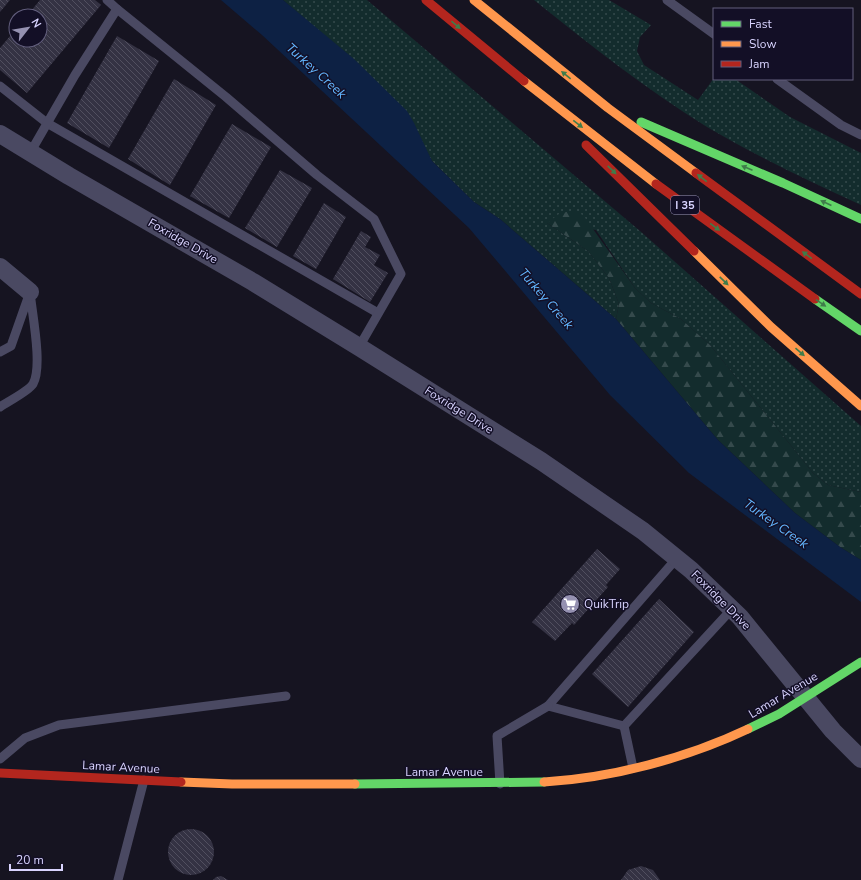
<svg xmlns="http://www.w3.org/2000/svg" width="861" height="880" viewBox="0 0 861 880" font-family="'Nunito Sans',sans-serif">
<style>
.grass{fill:url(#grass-dots)}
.forest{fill:url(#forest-firs)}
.water{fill:#0d2144}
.building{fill:url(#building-back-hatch)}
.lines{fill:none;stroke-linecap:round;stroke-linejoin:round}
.lane{stroke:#4a4962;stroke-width:9}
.street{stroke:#4a4962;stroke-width:18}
.fast{stroke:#63d668;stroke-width:9}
.slow{stroke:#ff974d;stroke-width:9}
.jam{stroke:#b3261e;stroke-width:9}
.oneway{fill:#3f7c4a}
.labels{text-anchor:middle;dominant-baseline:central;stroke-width:3;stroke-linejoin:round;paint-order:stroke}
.shield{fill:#130f26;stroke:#9e99be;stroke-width:1}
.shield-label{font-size:11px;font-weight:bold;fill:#d9d4ff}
.street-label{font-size:12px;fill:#d9d4ff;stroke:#130f26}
.poi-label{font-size:12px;fill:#d9d4ff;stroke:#130f26;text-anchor:start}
.water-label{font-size:13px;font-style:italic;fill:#62b6ff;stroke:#130f26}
</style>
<defs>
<pattern id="grass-dots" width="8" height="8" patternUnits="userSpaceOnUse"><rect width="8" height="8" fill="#132c2d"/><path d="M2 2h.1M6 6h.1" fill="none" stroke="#354a4c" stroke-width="1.8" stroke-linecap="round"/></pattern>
<pattern id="forest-firs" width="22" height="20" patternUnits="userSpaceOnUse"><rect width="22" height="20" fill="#132c2d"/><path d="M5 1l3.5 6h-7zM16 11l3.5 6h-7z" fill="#354a4c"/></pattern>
<pattern id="building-back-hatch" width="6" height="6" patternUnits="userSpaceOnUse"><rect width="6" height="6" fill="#343243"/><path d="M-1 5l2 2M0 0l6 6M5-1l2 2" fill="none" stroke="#514f5f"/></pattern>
</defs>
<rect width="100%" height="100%" fill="#161421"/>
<!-- grass -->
<g class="grass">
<path d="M 283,0 L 367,0 L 640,231 L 861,426 L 861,492 L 828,485 L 813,473 L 710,345 L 681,319 L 651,303 L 635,288 L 596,230 L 547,223 L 588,251 L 609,278 L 619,304 L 616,319 L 500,219 L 474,202 L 432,161 L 423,145 L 315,28 Z"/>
<path d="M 534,0 L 609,0 L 651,25 L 640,37 L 637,51 L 644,65 L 698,100 L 714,78 L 735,79 L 790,117 L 861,153 L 861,205 C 809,181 756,156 707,127 C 646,89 590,45 534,0 Z"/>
</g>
<!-- forest -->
<path class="forest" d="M 570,211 L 583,215 L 635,288 L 651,303 L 681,319 L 710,345 L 813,473 L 828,485 L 861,492 L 861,560 L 840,547 L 795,513 L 718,440 L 616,319 L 619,304 L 609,278 L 588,251 L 547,223 L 559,214 Z"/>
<!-- water -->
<path class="water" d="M 221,0 L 283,0 L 354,59 L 407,111 L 414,123 L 432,161 L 474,202 L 500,219 L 616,319 L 718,440 L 795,513 L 840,547 L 861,560 L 861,602 L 689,473 L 610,395 L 469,228 L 262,35 Z"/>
<!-- building -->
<g class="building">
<path d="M 0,0 L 10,0 L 0,12 Z"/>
<path d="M 40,0 L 95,0 L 101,5 L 27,93 L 0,70 L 0,48 L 16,29 L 16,40 L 40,40 L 40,16 L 27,16 Z"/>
<path d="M 117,36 L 159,61 L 109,148 L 67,123 Z"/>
<path d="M 174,79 L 216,105 L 170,185 L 128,159 Z"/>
<path d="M 232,124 L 271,147 L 229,218 L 190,196 Z"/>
<path d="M 280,170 L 312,188 L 277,247 L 245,228 Z"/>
<path d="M 324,203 L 346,217 L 316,269 L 293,256 Z"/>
<path d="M 361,231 L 371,237 L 365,247 L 380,255 L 374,265 L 388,273 L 370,302 L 333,279 Z"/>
<path d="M 597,549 L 620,569 L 606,585 L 608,587 L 574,625 L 572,623 L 555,641 L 532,622 Z"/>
<path d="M 659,599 L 694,632 L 628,707 L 592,674 Z"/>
<circle cx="191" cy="852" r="23"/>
<path d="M 641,866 L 653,870 L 660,880 L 621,880 L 628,870 Z"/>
<path d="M 221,876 L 228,880 L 213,880 L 216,877 Z"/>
</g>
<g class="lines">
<!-- lane -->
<g class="lane">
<path d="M 107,0 L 117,9"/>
<path d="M 667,0 L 714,34"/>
<path d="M 777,79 L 841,125 L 861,135"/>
<path d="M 0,86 L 47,123 L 378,313"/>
<path d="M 30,153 L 75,75 L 117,9 L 226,97 L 317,175 L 374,219 L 401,274 L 359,347"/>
<path d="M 0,352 L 11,346 L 30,292 C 32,313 43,367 33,384 C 29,391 7,402 0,407"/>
<path d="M 677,558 L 548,706 L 624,726 L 731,610"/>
<path d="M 624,726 L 633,768"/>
<path d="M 0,759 L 25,738 L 59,725 L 286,696"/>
<path d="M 500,784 L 497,736 L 548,706"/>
<path d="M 118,880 L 144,780"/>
</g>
<!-- street -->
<g class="street">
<path d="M 0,134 L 69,176 L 253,282 L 359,347 L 541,461 L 643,531 L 691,570 L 740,617 L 833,731 L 861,759"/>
<path d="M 0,267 L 30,292"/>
</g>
<!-- fast -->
<g class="fast">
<path d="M 641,122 L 783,183 L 861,219"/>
<path d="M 815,299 L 861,331"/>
<path d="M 748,729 L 779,714 L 861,662"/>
<path d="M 355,784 L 544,782"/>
</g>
<!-- slow -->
<g class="slow">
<path d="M 474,0 L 608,108 L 696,173"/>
<path d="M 524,81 L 656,184"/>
<path d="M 694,251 L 771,327 L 861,406"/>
<path d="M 181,782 L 232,784 L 355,784"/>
<path d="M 544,782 C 612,778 687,758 748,729"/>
</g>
<!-- jam -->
<g class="jam">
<path d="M 426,0 L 524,81"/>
<path d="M 586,145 L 694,251"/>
<path d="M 696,173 L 861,294"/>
<path d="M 656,184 L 815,299"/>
<path d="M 0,773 L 181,782"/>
</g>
</g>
<!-- one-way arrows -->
<defs><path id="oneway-solid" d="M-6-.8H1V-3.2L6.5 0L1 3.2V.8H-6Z"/></defs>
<g class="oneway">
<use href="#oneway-solid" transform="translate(456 25) rotate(40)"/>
<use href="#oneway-solid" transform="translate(566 75) rotate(-141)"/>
<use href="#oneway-solid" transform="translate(578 124) rotate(38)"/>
<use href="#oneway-solid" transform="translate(747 168) rotate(-157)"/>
<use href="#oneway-solid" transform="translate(612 170) rotate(44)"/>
<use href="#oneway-solid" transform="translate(702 178) rotate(-143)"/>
<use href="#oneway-solid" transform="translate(826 203) rotate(-155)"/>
<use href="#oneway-solid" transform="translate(715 227) rotate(36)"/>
<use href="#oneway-solid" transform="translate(807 255) rotate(-144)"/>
<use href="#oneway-solid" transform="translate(724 281) rotate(44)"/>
<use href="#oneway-solid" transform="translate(821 303) rotate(34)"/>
<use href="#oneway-solid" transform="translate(800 352) rotate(41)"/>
</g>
<!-- icons -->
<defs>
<symbol id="supermarket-disc" viewBox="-11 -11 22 22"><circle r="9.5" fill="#9591b1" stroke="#130f26"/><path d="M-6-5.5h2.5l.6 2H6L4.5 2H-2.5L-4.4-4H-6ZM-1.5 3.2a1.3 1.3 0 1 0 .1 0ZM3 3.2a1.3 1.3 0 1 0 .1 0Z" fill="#fff"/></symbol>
</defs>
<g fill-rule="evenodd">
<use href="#supermarket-disc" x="559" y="593" width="22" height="22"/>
</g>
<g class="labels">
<!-- shield labels -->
<rect class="shield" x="671" y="196" width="28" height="18" rx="3"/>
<g class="shield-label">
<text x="685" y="205">I 35</text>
</g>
<!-- street labels -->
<g class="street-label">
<text transform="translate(183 241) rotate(30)">Foxridge Drive</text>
<text transform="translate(459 410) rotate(32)">Foxridge Drive</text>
<text transform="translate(721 600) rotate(45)">Foxridge Drive</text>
<text transform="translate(783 695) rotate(-31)">Lamar Avenue</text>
<text transform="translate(121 767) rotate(3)">Lamar Avenue</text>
<text x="444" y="772">Lamar Avenue</text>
</g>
<!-- poi labels -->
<g class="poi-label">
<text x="584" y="604">QuikTrip</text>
</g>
<!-- water labels -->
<g class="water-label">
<text transform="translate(316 71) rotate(42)">Turkey Creek</text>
<text transform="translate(546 299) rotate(49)">Turkey Creek</text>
<text transform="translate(776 524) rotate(35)">Turkey Creek</text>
</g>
</g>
<!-- legend -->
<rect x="713" y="8" width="140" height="72" fill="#130f26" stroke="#625e7d"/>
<rect x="721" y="21" width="20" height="6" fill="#63d668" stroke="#625e7d"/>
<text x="749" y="28" font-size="12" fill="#d9d4ff">Fast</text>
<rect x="721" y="41" width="20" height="6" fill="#ff974d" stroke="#625e7d"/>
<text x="749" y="48" font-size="12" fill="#d9d4ff">Slow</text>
<rect x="721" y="61" width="20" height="6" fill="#b3261e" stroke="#625e7d"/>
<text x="749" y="68" font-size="12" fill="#d9d4ff">Jam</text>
<!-- north arrow -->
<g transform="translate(28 28) rotate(59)"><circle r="19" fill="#130f26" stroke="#625e7d"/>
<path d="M0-3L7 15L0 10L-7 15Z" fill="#9591b1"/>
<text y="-6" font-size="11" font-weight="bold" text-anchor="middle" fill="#d9d4ff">N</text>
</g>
<!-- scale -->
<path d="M10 864v6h52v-6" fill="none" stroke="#d9d4ff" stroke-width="2"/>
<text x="16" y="864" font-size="12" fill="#d9d4ff" stroke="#130f26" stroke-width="3" paint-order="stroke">20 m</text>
</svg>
